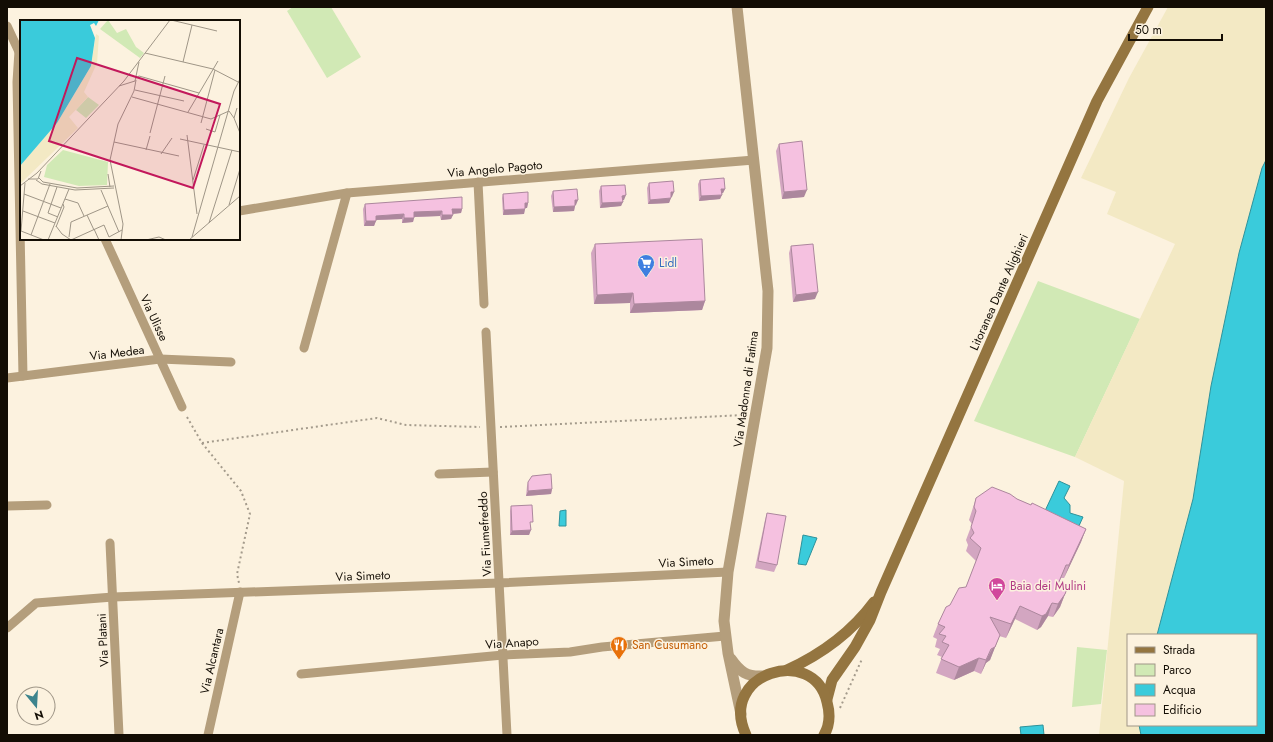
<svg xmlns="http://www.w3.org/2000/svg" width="1273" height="742" viewBox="0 0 1273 742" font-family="Jost,sans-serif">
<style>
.green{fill:#d1e9b5}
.sand{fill:#f3e9c4}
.water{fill:#3acbdb;stroke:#2e929a}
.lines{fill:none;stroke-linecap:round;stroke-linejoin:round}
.path{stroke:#a49b8c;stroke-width:2;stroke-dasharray:2 3;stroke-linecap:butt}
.minor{stroke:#b49e7c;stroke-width:9}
.tertiary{stroke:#b49e7c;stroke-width:11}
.secondary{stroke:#947540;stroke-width:11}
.wall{fill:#d3a6c1}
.shaded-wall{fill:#ac879d}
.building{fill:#f5c1e0;stroke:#ac879d}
.labels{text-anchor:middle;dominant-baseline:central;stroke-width:3;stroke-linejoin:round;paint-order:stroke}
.street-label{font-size:12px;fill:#130d04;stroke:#fcf2df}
.shop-label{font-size:12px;fill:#366cbe;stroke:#fcf2df;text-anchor:start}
.hotel-label{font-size:12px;fill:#b23c85;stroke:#fcf2df;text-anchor:start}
.food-label{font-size:12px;fill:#c56008;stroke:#fcf2df;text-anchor:start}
.inset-road{fill:none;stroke:#9f9687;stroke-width:1}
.view{fill:#c2185b;fill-opacity:0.15;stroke:#c2185b;stroke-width:2}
.inset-edge{fill:none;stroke:#130d04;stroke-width:2}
</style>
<rect width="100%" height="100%" fill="#fcf2df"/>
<!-- green -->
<g class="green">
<path d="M 293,7 L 331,7 L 361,57 L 327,78 L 287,11 Z"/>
<path d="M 1038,281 L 1140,319 L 1075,457 L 974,421 Z"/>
<path d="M 1077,647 L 1107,650 L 1101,704 L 1072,707 Z"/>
</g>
<!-- sand -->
<path class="sand" d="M 1168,7 L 1266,7 L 1266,160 L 1262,168 L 1239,253 L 1211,386 L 1193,499 L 1157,635 L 1128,635 L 1128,725 L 1139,725 L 1141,735 L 1099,735 L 1124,481 L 1075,457 L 1175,244 L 1107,214 L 1116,192 L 1081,178 L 1129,78 Z"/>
<!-- water -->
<g class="water">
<path d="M 1266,160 L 1266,735 L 1141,735 L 1139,725 L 1256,725 L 1256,635 L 1157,635 L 1193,499 L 1211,386 L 1239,253 L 1262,168 Z"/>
<path d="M 1059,481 L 1070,486 L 1064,498 L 1070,505 L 1070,513 L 1083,517 L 1078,528 L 1044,513 Z"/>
<path d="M 566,510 L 566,526 L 559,526 L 560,511 Z"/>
<path d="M 803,535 L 817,538 L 806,565 L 798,564 Z"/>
<path d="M 1043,725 L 1044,735 L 1021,735 L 1020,727 Z"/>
</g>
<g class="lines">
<!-- path -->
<g class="path">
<path d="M 187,417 L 202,443 L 241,491 L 250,514 L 237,574 L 239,583"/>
<path d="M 500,427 L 744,415"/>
<path d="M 202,443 L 377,418 L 406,425 L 480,427"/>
<path d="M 840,708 L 862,659"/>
</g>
<!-- minor -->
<g class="minor">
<path d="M 7,26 L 21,56"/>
<path d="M 19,51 L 17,82 L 23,376"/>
<path d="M 478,182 L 484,304"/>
<path d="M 239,211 L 347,193 L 754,160"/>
<path d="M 105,239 L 182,407"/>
<path d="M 486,332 L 507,735"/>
<path d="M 304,348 L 347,193"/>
<path d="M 7,378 L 160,359 L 231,362"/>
<path d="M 439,474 L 493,472"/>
<path d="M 7,506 L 47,505"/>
<path d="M 110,543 L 119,735"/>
<path d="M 7,628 L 36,603 L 113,597 L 499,583 L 728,572"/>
<path d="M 301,674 L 503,655 L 570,652 L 602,647 L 725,636"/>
<path d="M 208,735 L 240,592"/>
</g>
<!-- tertiary -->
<g class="tertiary">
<path d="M 737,7 L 768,291 L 767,348 L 728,572 L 724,621 L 728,653 L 741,714"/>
<path d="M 731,659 C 740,672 747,677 763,676"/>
</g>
<!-- secondary -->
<g class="secondary">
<path d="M 787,670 C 822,654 851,633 874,602"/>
<path d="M 827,699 L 832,680 L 855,647 L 870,620 L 881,592 L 1097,101 L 1148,7"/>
<path d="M 746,735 C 717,673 814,644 827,702 C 830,713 830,725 824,735"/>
</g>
</g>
<!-- wall -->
<g class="wall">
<path d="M 779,144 L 804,197 L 782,199 L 776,151 Z"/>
<path d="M 700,180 L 725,189 L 723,193 L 722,193 L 720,199 L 699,201 L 698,184 Z"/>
<path d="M 649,183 L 672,197 L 671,197 L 669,203 L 648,204 L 647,188 Z"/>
<path d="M 601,186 L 624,200 L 623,200 L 621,206 L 600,208 L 599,191 Z"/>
<path d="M 553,191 L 576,205 L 575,205 L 574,211 L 553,212 L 551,196 Z"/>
<path d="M 503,194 L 528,203 L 527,208 L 525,208 L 524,214 L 503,215 L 502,198 Z"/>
<path d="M 365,204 L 462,209 L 461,213 L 453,214 L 451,219 L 441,220 L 440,216 L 414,217 L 413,222 L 402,223 L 402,219 L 376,220 L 374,226 L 364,226 L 363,209 Z"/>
<path d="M 595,244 L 705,301 L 702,310 L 630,313 L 630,303 L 594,304 L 591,253 Z"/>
<path d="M 791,246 L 815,299 L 793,302 L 789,253 Z"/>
<path d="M 528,482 L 552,489 L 551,494 L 526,496 L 527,486 Z"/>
<path d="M 976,498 L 1017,499 L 1086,529 L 1081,542 L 1064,578 L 1061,578 L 1058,584 L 1067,589 L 1060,607 L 1053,617 L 1048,616 L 1041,627 L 1037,630 L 1015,619 L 1006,638 L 999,636 L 990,660 L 986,663 L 981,674 L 974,671 L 954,680 L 936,673 L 942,657 L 937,655 L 940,649 L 935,647 L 937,639 L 933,637 L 938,624 L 950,605 L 966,587 L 976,561 L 966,551 L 968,545 L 966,540 L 972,524 L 969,520 Z"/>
<path d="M 511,506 L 531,527 L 529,535 L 510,535 L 510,511 Z"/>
<path d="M 767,513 L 777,565 L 774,572 L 755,568 L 765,520 Z"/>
</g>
<!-- shaded-wall -->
<g class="shaded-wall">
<path d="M 721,189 L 725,189 L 723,193 L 720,194 Z"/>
<path d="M 807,190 L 804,197 L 782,199 L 784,192 Z"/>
<path d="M 671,192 L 674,192 L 672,197 L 669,197 Z"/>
<path d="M 626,195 L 624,200 L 621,200 L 622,196 Z"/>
<path d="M 722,195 L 720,199 L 699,201 L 701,196 Z"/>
<path d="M 671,198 L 669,203 L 648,204 L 650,200 Z"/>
<path d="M 575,200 L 578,200 L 576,205 L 573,205 Z"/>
<path d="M 623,202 L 621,206 L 600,208 L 602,203 Z"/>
<path d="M 525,203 L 528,203 L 527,208 L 523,208 Z"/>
<path d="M 575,206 L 574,211 L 553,212 L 554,207 Z"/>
<path d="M 452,209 L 462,209 L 461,213 L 451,214 Z"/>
<path d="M 525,209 L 524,214 L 503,215 L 504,210 Z"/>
<path d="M 442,211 L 440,216 L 412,217 L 414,212 Z"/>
<path d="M 404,214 L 402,219 L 374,220 L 376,216 Z"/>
<path d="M 442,215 L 453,215 L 451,219 L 441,220 Z"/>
<path d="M 404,218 L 414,218 L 413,222 L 402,223 Z"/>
<path d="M 366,221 L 376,221 L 374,226 L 364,226 Z"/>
<path d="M 818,292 L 815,299 L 793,302 L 796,295 Z"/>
<path d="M 633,293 L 630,303 L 594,304 L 597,295 Z"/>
<path d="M 705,301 L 702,310 L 630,313 L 634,304 Z"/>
<path d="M 552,489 L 551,494 L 526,496 L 528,491 Z"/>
<path d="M 1086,529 L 1081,542 L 1064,578 L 1069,565 Z"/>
<path d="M 531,530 L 529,535 L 510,535 L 512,531 Z"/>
<path d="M 1067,589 L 1060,607 L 1053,617 L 1058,604 Z"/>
<path d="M 1052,603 L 1048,616 L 1041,627 L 1037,630 L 1042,616 Z"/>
<path d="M 1020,606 L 1015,619 L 1006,638 L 1011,624 Z"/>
<path d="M 1000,635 L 990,660 L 986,663 L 981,674 L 986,660 Z"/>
<path d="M 979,658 L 974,671 L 954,680 L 959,667 Z"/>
</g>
<!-- building -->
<g class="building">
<path d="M 802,141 L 807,190 L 784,192 L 779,144 Z"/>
<path d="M 724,178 L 725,189 L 721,189 L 722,195 L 701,196 L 700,180 Z"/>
<path d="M 673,181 L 674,192 L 671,192 L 671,198 L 650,200 L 649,183 Z"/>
<path d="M 625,185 L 626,195 L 622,196 L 623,202 L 602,203 L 601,186 Z"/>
<path d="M 577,189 L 578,200 L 575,200 L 575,206 L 554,207 L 553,191 Z"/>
<path d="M 528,192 L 528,203 L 525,203 L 525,209 L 504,210 L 503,194 Z"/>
<path d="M 462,197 L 462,209 L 452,209 L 453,215 L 442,215 L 442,211 L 414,212 L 414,218 L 404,218 L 404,214 L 376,216 L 376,221 L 366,221 L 365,204 Z"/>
<path d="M 702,239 L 705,301 L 634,304 L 633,293 L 597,295 L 595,244 Z"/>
<path d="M 813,244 L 818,292 L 796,295 L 791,246 Z"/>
<path d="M 551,474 L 552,489 L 528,491 L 528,482 L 532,476 Z"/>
<path d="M 992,487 L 1010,494 L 1017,499 L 1031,505 L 1032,503 L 1086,529 L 1069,565 L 1066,565 L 1058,584 L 1067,589 L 1065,594 L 1058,604 L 1052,603 L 1046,614 L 1042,616 L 1020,606 L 1011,624 L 990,617 L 1000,635 L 995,647 L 991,649 L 986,660 L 979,658 L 959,667 L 941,659 L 949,645 L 942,642 L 946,636 L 939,634 L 945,627 L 938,624 L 946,607 L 950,605 L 959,588 L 966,587 L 981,548 L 970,538 L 974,533 L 971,527 L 976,511 L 974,507 L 976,498 Z"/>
<path d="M 532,505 L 533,522 L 530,522 L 531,530 L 512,531 L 511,506 Z"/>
<path d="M 767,513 L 786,516 L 777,565 L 758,561 Z"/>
</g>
<!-- icons -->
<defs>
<symbol id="supermarket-pin" viewBox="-11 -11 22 30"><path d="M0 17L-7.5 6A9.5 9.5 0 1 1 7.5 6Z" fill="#3f7fe0" stroke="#fcf2df"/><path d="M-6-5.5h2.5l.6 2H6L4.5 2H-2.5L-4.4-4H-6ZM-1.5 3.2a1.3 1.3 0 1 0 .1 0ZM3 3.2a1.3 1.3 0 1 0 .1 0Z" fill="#fff"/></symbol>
<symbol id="hotel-pin" viewBox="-11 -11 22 30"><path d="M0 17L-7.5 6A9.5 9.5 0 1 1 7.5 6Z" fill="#d1479c" stroke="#fcf2df"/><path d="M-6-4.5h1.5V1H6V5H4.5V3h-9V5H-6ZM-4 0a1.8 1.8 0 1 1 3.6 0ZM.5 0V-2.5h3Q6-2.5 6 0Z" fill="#fff"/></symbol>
<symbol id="restaurant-pin" viewBox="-11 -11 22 30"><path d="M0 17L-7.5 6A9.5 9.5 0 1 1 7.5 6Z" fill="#e8710a" stroke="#fcf2df"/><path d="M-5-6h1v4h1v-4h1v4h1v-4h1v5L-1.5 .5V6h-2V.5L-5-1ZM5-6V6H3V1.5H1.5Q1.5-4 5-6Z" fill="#fff"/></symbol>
</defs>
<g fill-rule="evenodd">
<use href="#supermarket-pin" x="636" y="253" width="20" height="27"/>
<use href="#hotel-pin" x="987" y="576" width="20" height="27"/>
<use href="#restaurant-pin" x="609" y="635" width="20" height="27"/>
</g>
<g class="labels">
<!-- street labels -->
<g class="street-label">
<text transform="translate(495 169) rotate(-5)">Via Angelo Pagoto</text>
<text transform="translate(999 292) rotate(-66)">Litoranea Dante Alighieri</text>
<text transform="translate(154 318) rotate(65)">Via Ulisse</text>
<text transform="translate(117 353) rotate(-7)">Via Medea</text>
<text transform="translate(746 389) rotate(-82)">Via Madonna di Fatima</text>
<text transform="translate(485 534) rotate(-93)">Via Fiumefreddo</text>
<text transform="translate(686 562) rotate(-3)">Via Simeto</text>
<text transform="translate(363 576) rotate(-2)">Via Simeto</text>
<text transform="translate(103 640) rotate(-93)">Via Platani</text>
<text transform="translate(512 643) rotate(-4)">Via Anapo</text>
<text transform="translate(212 661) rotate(-77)">Via Alcantara</text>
</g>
<!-- shop labels -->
<g class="shop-label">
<text x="659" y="263">Lidl</text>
</g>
<!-- hotel labels -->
<g class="hotel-label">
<text x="1010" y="586">Baia dei Mulini</text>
</g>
<!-- food labels -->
<g class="food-label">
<text x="632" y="645">San Cusumano</text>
</g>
</g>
<!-- overview -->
<g transform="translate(20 20)">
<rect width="220" height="220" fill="#fcf2df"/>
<path d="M 88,0 L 97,13 L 106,9 L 116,27 L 124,33 L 120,38 L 80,9 ZM 68,77 L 79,85 L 66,98 L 56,90 ZM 43,130 L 88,142 L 87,165 L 59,166 L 24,157 L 27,145 Z" fill="#d1e9b5"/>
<path d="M 76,14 L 79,16 L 77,43 L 64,72 L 68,77 L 49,97 L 58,108 L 0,164 L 0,146 L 37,103 L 71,46 Z" fill="#f3e9c4"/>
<path d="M 0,0 L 79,0 L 76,6 L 74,3 L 70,5 L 75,18 L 71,46 L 37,103 L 0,146 Z" fill="#3acbdb"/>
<path class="inset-road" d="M 151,0 L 197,11M 125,33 L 193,49 L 220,63M 163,42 L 172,5M 116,58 L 119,56 L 179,73M 99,66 L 115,61 L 119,42M 115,70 L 164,81M 112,77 L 191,99 L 209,91 L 214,98M 217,88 L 214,98 L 220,113M 168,92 L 198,41M 181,103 L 195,50M 186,109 L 195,112 L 200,95M 130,113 L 145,56M 167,115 L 177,194M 160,119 L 220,132M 94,122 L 159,136M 126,130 L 130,116M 141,134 L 152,118M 88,154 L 90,167M 19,158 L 23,162 L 57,168 L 94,166M 8,159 L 18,159 L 21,151M 16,160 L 22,164 L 55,170 L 94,168M 173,160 L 184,125M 0,166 L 17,153 L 104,61 L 150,0M 37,167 L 28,193 L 38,197M 81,170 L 99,212M 4,174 L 41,188M 45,179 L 58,183 L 64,196M 209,185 L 220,149M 3,191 L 35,203M 67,195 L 74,210M 189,203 L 212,130M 36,206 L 42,214 L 51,220M 36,207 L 44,187 L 43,184M 74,209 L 79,220M 1,211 L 5,163M 1,211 L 24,220M 11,215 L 30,164M 49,217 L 51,202 L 88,186M 172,217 L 214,71 L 220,59M 28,220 L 49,169M 51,220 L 84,205 L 89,217 L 102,210M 101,220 L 103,204 L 90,140 L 98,104 L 114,71 L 116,60M 126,220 L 139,217 L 146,220M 169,220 L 220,176"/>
<path class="view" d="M 57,38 L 200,84 L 173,168 L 29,121 Z"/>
<rect width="220" height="220" class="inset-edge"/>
</g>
<!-- border -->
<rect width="1273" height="742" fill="none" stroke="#130d04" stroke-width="16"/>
<!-- legend -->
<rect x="1127" y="634" width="130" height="92" fill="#fcf2df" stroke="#9f9687"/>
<rect x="1135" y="647" width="20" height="6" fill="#947540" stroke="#9f9687"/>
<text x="1163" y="654" font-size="12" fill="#130d04">Strada</text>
<rect x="1135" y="664" width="20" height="12" fill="#d1e9b5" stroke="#9f9687"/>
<text x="1163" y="674" font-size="12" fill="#130d04">Parco</text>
<rect x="1135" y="684" width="20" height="12" fill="#3acbdb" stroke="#9f9687"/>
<text x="1163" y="694" font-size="12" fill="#130d04">Acqua</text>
<rect x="1135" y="704" width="20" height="12" fill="#f5c1e0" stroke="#9f9687"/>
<text x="1163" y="714" font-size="12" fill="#130d04">Edificio</text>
<!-- north arrow -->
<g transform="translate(36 706) rotate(162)"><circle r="19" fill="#fcf2df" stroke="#9f9687"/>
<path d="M0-3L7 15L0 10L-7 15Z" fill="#3d848d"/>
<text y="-6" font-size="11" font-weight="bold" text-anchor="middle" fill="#130d04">N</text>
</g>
<!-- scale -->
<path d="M1129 34v6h93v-6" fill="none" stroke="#130d04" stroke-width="2"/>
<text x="1135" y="34" font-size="12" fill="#130d04" stroke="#fcf2df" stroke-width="3" paint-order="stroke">50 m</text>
</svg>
